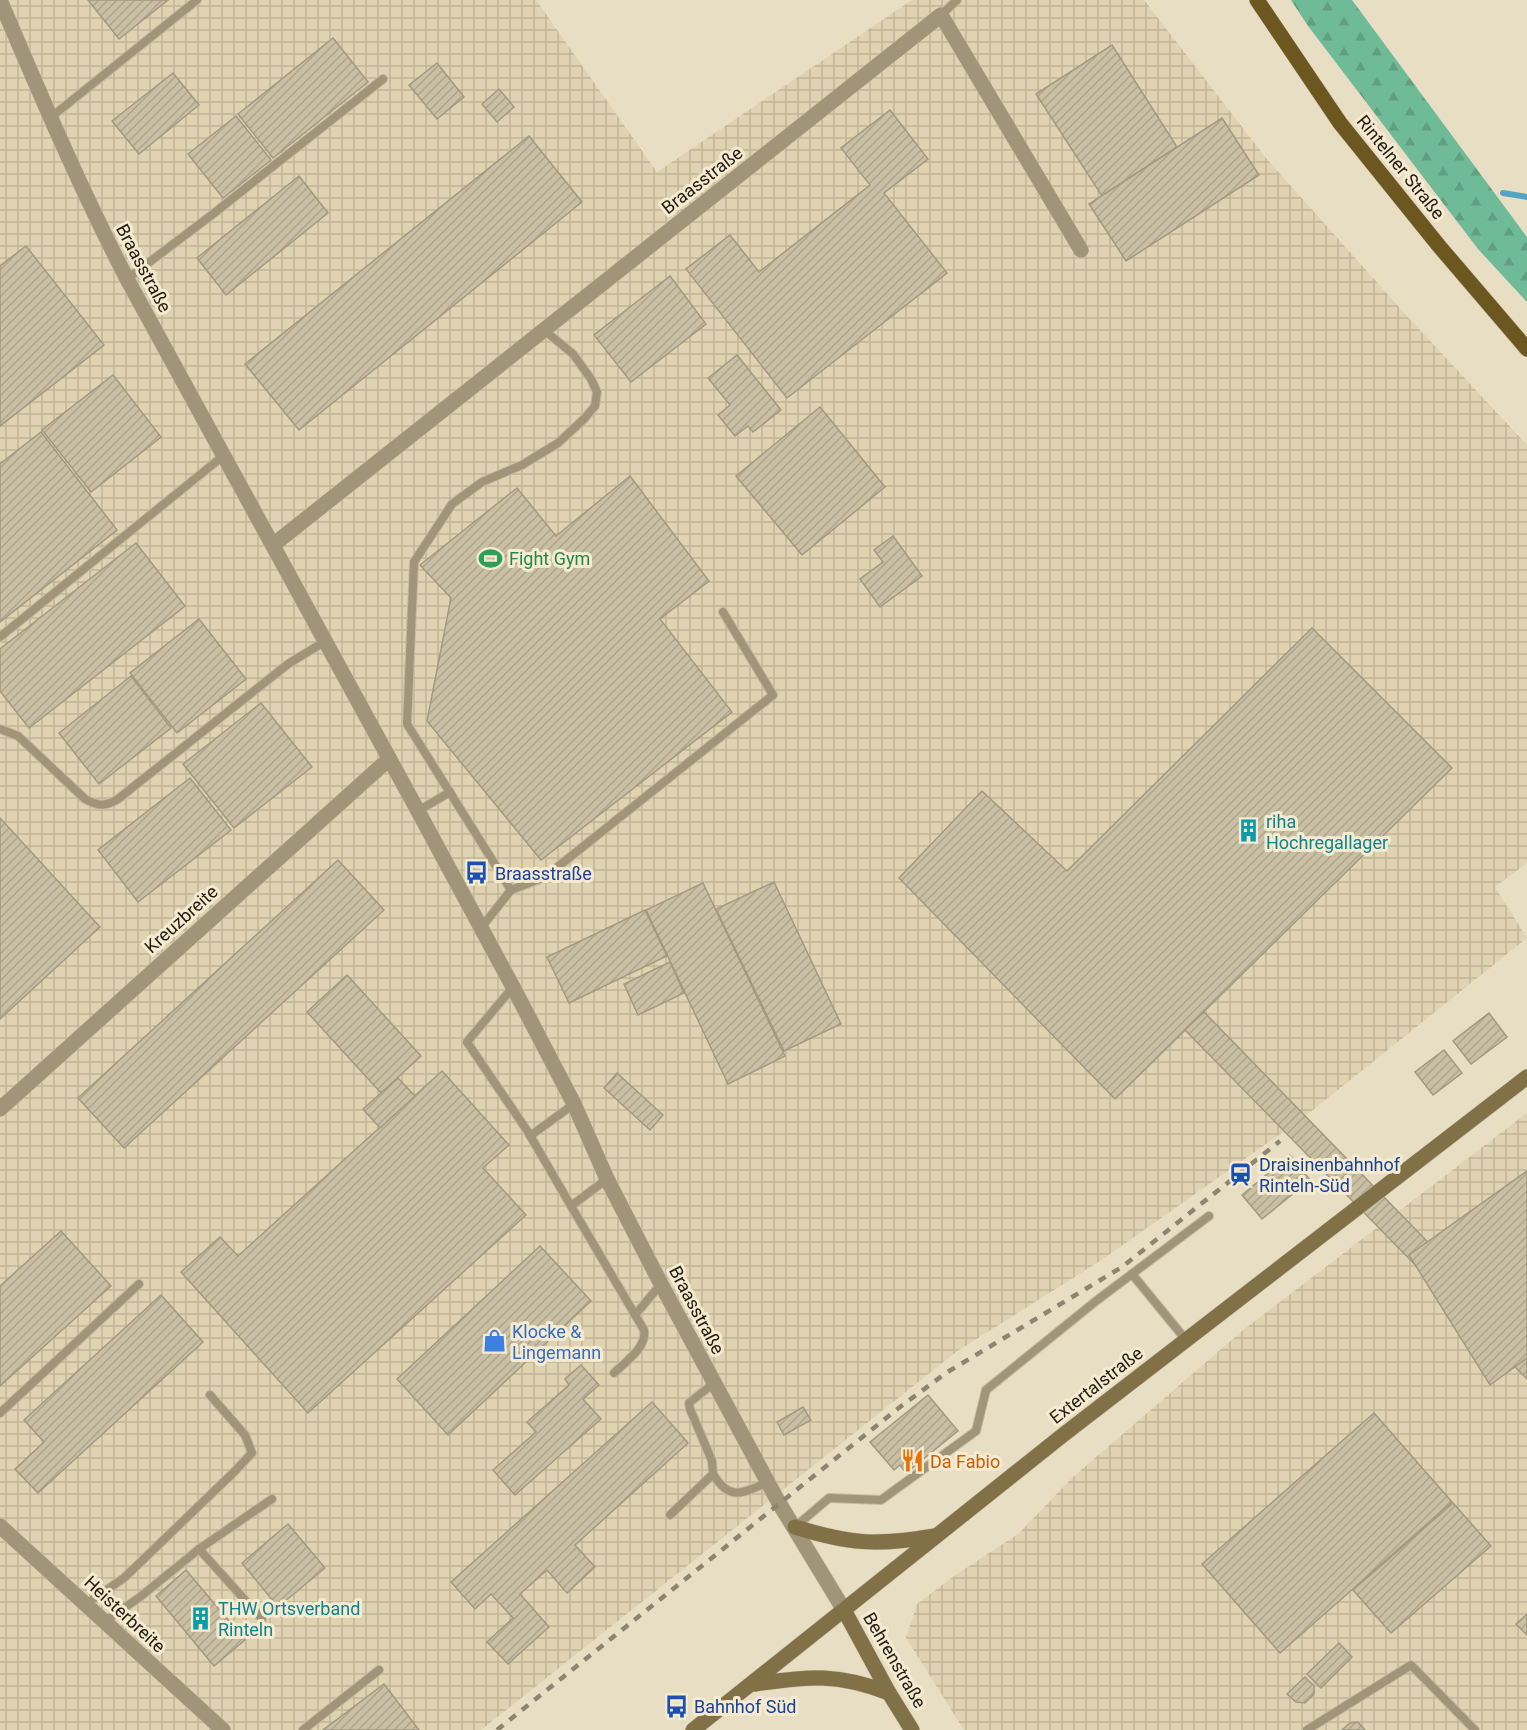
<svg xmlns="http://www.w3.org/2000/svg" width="1527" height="1730" viewBox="0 0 1527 1730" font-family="Roboto,sans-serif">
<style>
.industrial{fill:url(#industrial-grid)}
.forest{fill:url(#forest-firs)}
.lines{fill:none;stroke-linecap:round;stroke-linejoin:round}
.stream{stroke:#53a5c4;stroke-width:6}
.building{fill:url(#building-hatch);stroke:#a39980;stroke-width:1.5}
.lane-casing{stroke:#c4bba3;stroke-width:10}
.street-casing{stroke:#c4bba3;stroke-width:16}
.secondary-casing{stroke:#c4bba3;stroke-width:16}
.primary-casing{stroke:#c4bba3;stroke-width:16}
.lane{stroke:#a19579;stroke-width:8}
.street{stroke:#a19579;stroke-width:15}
.secondary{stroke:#827147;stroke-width:15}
.primary{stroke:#6d5720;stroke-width:15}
.rail{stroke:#8d8572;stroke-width:4.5;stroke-dasharray:8 8;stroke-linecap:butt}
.labels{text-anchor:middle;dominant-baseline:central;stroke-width:6;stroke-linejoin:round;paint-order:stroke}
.street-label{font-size:18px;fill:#201c12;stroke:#f6ebd0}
.leisure-label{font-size:18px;fill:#27864d;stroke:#f6ebd0;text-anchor:start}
.culture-label{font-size:18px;fill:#0d838f;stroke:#f6ebd0;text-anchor:start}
.transit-label{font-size:18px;fill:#164399;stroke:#f6ebd0;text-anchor:start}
.shop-label{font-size:18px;fill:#366cbe;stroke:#f6ebd0;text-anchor:start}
.food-label{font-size:18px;fill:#c56008;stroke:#f6ebd0;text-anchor:start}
</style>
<defs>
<pattern id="industrial-grid" width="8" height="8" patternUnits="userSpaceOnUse" patternTransform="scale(1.5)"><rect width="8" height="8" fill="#e0d3b2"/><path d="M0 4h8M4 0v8" fill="none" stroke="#c0b598"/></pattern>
<pattern id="forest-firs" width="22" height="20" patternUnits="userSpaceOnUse" patternTransform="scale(1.5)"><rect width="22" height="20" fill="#6fba97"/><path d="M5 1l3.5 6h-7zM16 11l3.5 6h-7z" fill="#609f81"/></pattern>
<pattern id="building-hatch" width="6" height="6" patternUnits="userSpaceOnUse" patternTransform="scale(1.5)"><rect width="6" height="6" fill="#c9bfa5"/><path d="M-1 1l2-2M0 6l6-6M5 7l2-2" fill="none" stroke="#aca48d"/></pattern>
</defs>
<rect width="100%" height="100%" fill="#e8dec3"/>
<!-- industrial -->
<g class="industrial">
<path d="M 0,0 L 536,0 L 657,172 L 912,0 L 1144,0 L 1266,158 L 1407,316 L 1527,445 L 1527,863 L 1495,887 L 1527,938 L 1303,1118 L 1103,1259 L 956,1352 L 481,1730 L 0,1730 Z"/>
<path d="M 1527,1113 L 1527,1730 L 964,1730 L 906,1638 L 917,1604 L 954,1576 L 1018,1534 L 1073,1477 L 1242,1331 Z"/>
</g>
<!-- forest -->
<path class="forest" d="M 1291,0 L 1352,0 L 1527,237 L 1527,302 L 1478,249 L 1308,26 Z"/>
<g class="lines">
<!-- stream -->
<path class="stream" d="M 1503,193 L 1527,197"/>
</g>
<!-- building -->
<g class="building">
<path d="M 88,0 L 168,0 L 119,39 Z"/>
<path d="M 333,38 L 368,82 L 273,158 L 238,114 Z"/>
<path d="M 1112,45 L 1177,147 L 1102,196 L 1036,94 Z"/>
<path d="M 437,63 L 464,97 L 437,119 L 409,85 Z"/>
<path d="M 173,73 L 199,105 L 139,154 L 112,121 Z"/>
<path d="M 499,89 L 514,107 L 497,122 L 482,104 Z"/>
<path d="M 890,110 L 928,159 L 884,193 L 947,273 L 787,398 L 686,269 L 730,235 L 759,272 L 870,185 L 841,148 Z"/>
<path d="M 236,116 L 271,160 L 223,198 L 188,154 Z"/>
<path d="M 1222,118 L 1259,175 L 1126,261 L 1089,204 Z"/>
<path d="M 529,136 L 582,202 L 299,430 L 245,364 Z"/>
<path d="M 299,176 L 328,213 L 226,295 L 197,258 Z"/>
<path d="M 26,246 L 104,345 L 0,426 L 0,266 Z"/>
<path d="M 670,276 L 706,324 L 631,382 L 594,335 Z"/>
<path d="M 737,355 L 781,410 L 753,432 L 748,426 L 735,436 L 718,415 L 730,405 L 708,378 Z"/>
<path d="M 113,375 L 161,437 L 91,492 L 42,430 Z"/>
<path d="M 820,407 L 885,487 L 802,555 L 736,476 Z"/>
<path d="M 41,432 L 117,530 L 0,622 L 0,464 Z"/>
<path d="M 630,476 L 709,581 L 660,619 L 732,712 L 541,860 L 427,721 L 451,598 L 420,565 L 517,488 L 556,536 Z"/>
<path d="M 893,536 L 922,576 L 880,607 L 860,579 L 883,562 L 874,550 Z"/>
<path d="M 136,543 L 185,606 L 29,728 L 0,691 L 0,649 Z"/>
<path d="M 199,619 L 246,679 L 177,733 L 130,673 Z"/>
<path d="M 1312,628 L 1452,768 L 1115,1099 L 899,878 L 982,791 L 1067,871 Z"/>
<path d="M 131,676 L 171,728 L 99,784 L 59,733 Z"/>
<path d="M 261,703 L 312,767 L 234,828 L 183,764 Z"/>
<path d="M 190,778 L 231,830 L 138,902 L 98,850 Z"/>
<path d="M 0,818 L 100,927 L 0,1019 Z"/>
<path d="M 338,860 L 384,910 L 124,1148 L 78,1098 Z"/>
<path d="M 774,882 L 841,1024 L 784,1051 L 716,909 Z"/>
<path d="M 703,883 L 785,1056 L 728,1084 L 646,910 Z"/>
<path d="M 645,910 L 667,956 L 569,1003 L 547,957 Z"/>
<path d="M 670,962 L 684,993 L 638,1015 L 624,984 Z"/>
<path d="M 347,975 L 421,1056 L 381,1093 L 307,1012 Z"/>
<path d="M 1204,1012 L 1527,1344 L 1527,1379 L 1185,1030 Z"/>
<path d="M 1489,1013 L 1507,1037 L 1471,1064 L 1453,1041 Z"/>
<path d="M 1444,1050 L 1462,1073 L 1433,1095 L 1415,1072 Z"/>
<path d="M 442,1071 L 509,1145 L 483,1168 L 526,1215 L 308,1413 L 181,1272 L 220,1237 L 238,1256 Z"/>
<path d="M 617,1073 L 663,1115 L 650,1130 L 604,1088 Z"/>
<path d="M 398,1078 L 415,1096 L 380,1128 L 363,1109 Z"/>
<path d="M 1290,1155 L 1310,1180 L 1262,1219 L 1242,1195 Z"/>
<path d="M 1527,1171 L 1527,1358 L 1490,1385 L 1409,1255 Z"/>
<path d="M 61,1231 L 111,1286 L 0,1386 L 0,1286 Z"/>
<path d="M 540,1246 L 591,1301 L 448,1435 L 397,1379 Z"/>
<path d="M 161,1295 L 203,1342 L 38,1493 L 15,1469 L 44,1442 L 24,1420 Z"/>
<path d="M 581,1365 L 599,1385 L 583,1399 L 601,1419 L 515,1495 L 493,1470 L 536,1432 L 527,1422 L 569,1385 L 565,1379 Z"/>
<path d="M 928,1395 L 958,1431 L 906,1473 L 900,1465 L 894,1470 L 870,1442 Z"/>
<path d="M 652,1402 L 688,1443 L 575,1545 L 595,1567 L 567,1593 L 547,1570 L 520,1594 L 549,1627 L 508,1664 L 487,1642 L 513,1618 L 491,1594 L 475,1609 L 451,1582 Z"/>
<path d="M 803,1407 L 811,1420 L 784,1435 L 777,1422 Z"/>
<path d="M 1374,1413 L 1452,1502 L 1280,1653 L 1202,1564 Z"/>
<path d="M 1453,1503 L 1491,1546 L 1391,1633 L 1353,1590 Z"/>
<path d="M 288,1524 L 325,1568 L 278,1607 L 242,1563 Z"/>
<path d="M 186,1570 L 245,1640 L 214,1666 L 156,1596 Z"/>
<path d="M 1527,1614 L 1527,1635 L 1516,1624 Z"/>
<path d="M 1339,1643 L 1352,1657 L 1321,1688 L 1307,1674 Z"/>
<path d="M 1305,1677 L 1314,1686 L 1314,1694 L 1305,1703 L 1296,1702 L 1287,1694 Z"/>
<path d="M 384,1684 L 419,1730 L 323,1730 Z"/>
<path d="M 1358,1722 L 1365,1730 L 1342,1730 L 1350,1723 Z"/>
</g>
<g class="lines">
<defs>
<g id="lane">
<path d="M 941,15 L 957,0"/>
<path d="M 50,118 L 197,0"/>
<path d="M 127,279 L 213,214 L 383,79"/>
<path d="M 0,637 L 223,456"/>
<path d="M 0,729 L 18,736 L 85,799 C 98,806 105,807 118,799 L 288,664 L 324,642"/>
<path d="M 418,811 L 450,792"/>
<path d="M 511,890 L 545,877 L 773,695 L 723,612"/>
<path d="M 481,928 L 511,890 L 407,724 L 414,562 L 452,504 L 482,482 L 522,465 L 558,443 L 584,419 L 595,406 L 597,392 L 591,379 L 573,354 L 544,330"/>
<path d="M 513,987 L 467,1042 L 528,1132 L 571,1206 L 607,1179"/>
<path d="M 530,1136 L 574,1104"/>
<path d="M 571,1206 L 644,1330 C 647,1348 625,1362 614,1373"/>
<path d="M 1132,1274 L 1186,1340"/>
<path d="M 635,1315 L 661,1284"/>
<path d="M 0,1413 L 139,1284"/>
<path d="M 713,1474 C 730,1502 742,1493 768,1482"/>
<path d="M 670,1515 L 713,1474 L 712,1461 L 690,1409 L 689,1403 L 714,1383"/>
<path d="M 795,1527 L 829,1498 L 881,1500 L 976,1431 L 986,1390 L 1096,1301 L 1209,1216"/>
<path d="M 199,1549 L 262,1619"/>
<path d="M 86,1604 L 124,1578 L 234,1472 L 252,1453 L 245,1435 L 210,1395"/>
<path d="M 104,1622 L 140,1597 L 199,1549 L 272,1499"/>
<path d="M 303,1730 L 379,1670"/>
<path d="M 1307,1730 L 1411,1665 L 1475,1730"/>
</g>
<g id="street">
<path d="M 0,0 C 40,94 80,188 127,279 L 418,811 L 513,987 L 574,1104 L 607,1179 L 661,1284 L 779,1503 L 844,1610"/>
<path d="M 273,545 L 941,15 L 1081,250"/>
<path d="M 0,1109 L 389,759"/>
<path d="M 0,1526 L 223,1730"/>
</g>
<g id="secondary">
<path d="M 795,1527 C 850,1544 877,1546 935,1536"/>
<path d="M 844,1610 L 889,1693 L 912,1730"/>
<path d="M 755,1684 C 808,1676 838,1673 889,1693"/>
<path d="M 693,1730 L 1063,1435 L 1527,1077"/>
</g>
<path id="primary" d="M 1257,0 L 1340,123 L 1439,246 L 1527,349"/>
</defs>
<!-- lane casing -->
<use href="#lane" class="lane-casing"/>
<!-- street casing -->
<use href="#street" class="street-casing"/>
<!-- secondary casing -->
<use href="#secondary" class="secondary-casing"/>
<!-- primary casing -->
<use href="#primary" class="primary-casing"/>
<!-- lane -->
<use href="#lane" class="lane"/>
<!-- street -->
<use href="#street" class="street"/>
<!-- secondary -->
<use href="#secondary" class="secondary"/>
<!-- primary -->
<use href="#primary" class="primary"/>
<!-- rail -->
<path class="rail" d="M 497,1730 L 900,1407 L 946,1373 L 1122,1267 L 1280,1141"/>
</g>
<!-- icons -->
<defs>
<symbol id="stadium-bare" viewBox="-9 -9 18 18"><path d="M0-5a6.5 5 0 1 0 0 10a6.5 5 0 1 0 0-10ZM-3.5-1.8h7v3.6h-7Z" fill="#2e9e5b" stroke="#f6ebd0" stroke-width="2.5" paint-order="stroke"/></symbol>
<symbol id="building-bare" viewBox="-9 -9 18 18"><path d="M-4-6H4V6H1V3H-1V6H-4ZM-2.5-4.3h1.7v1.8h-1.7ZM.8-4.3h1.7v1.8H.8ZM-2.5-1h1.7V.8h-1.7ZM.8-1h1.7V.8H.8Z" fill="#0f9aa8" stroke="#f6ebd0" stroke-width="2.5" paint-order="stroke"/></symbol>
<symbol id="bus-bare" viewBox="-9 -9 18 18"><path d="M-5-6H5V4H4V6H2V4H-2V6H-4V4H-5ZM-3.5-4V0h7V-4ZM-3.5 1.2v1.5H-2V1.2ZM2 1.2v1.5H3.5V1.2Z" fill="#1a4fb4" stroke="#f6ebd0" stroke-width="2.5" paint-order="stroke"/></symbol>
<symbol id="station-bare" viewBox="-9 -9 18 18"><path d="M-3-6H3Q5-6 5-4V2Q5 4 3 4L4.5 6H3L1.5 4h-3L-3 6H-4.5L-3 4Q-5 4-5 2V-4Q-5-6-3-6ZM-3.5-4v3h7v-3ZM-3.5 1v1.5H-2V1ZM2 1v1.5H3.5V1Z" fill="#1a4fb4" stroke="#f6ebd0" stroke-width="2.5" paint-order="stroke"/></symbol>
<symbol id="shop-bare" viewBox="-9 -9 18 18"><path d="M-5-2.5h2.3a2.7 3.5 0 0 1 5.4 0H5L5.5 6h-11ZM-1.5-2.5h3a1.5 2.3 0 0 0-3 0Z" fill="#3f7fe0" stroke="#f6ebd0" stroke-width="2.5" paint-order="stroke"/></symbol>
<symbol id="restaurant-bare" viewBox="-9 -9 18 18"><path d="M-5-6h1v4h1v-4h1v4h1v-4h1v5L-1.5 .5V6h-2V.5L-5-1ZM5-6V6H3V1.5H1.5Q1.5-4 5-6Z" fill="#e8710a" stroke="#f6ebd0" stroke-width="2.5" paint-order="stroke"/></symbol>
</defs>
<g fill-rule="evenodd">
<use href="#stadium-bare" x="474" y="542" width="33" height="33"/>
<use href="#building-bare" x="1232" y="814" width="33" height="33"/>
<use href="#bus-bare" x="460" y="856" width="33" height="33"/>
<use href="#station-bare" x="1224" y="1158" width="33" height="33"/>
<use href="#shop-bare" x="478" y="1324" width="33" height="33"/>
<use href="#restaurant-bare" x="896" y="1444" width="33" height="33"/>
<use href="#building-bare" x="184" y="1602" width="33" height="33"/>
<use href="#bus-bare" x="660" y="1690" width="33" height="33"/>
</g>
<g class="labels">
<!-- street labels -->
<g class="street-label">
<text transform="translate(1401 167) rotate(51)">Rintelner Straße</text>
<text transform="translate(702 180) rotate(-38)">Braasstraße</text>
<text transform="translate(144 268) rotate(62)">Braasstraße</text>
<text transform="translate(181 919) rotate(-42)">Kreuzbreite</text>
<text transform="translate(697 1310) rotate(62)">Braasstraße</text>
<text transform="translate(1096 1385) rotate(-38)">Extertalstraße</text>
<text transform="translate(125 1614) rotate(43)">Heisterbreite</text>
<text transform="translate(895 1660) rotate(60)">Behrenstraße</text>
</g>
<!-- leisure labels -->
<g class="leisure-label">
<text x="509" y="558">Fight Gym</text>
</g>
<!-- culture labels -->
<g class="culture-label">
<text x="1266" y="821">riha<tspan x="1266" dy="21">Hochregallager</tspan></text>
<text x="218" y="1608">THW Ortsverband<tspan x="218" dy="21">Rinteln</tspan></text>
</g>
<!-- transit labels -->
<g class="transit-label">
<text x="495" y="873">Braasstraße</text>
<text x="1259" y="1164">Draisinenbahnhof<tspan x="1259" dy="21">Rinteln-Süd</tspan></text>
<text x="694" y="1706">Bahnhof Süd</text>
</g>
<!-- shop labels -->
<g class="shop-label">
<text x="512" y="1331">Klocke &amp;<tspan x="512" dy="21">Lingemann</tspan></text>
</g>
<!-- food labels -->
<g class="food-label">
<text x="930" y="1461">Da Fabio</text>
</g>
</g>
</svg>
